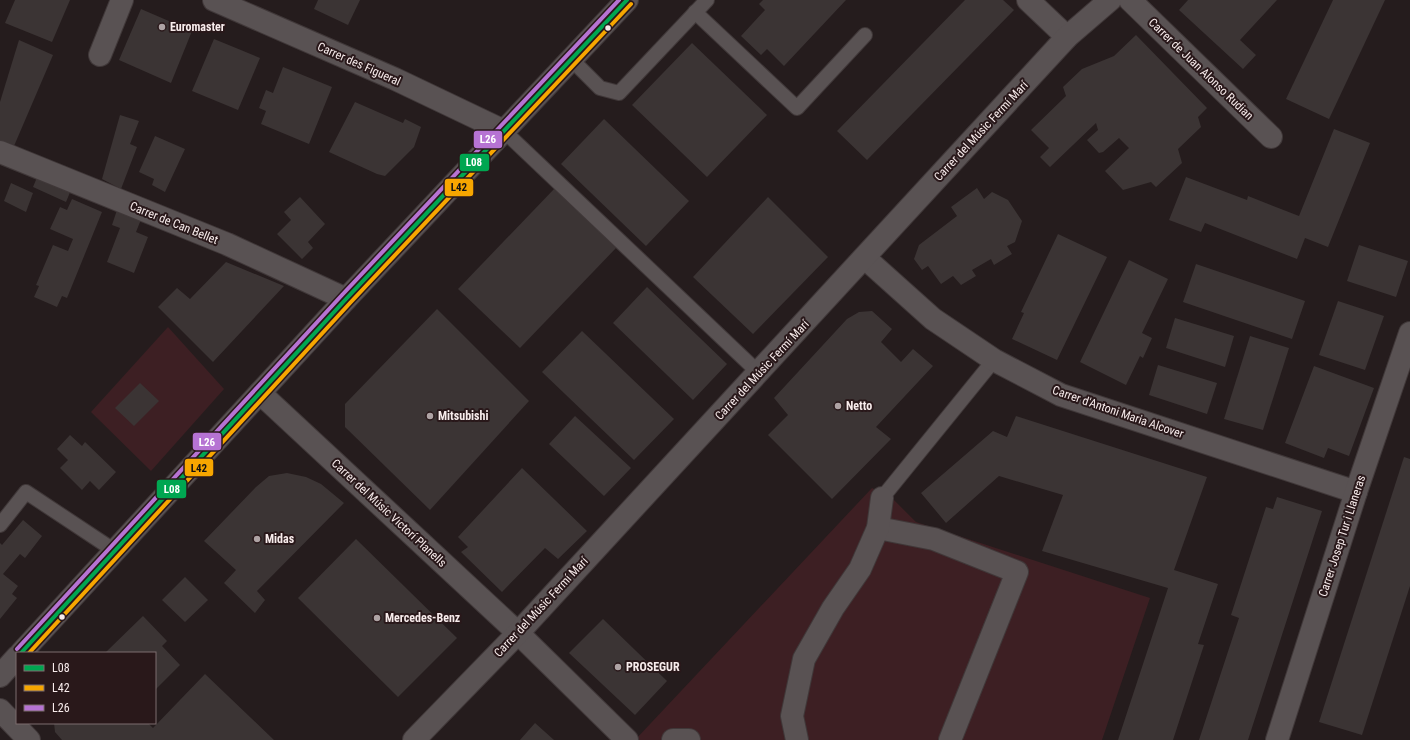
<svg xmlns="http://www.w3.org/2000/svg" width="1410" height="740" viewBox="0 0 1410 740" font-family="'Roboto Condensed',sans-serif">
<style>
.green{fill:#3d1f23}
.building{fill:#3b3434}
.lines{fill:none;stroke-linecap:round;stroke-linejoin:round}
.lane-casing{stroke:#403839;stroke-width:16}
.street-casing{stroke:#403839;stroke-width:24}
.secondary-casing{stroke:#403839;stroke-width:24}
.lane{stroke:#595253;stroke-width:14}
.street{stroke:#595253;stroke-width:22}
.secondary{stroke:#595253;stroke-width:22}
.bus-1-casing{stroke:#29181a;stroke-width:7}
.bus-2-casing{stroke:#29181a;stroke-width:7}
.bus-3-casing{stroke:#29181a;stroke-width:7}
.bus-1{stroke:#00a651;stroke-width:4}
.bus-2{stroke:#f7a600;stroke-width:4}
.bus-3{stroke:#b673d3;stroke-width:4}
.poi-dot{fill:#aea3a4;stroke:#29181a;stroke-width:1.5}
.bus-dot{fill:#f8ecec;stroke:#29181a;stroke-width:1.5}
.labels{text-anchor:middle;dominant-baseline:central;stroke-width:4;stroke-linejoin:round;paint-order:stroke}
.poi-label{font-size:12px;font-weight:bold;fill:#f8ecec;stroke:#29181a;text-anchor:start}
.street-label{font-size:12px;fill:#f8ecec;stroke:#29181a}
.line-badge{stroke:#29181a;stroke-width:1.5}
.badge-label{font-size:11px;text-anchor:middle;font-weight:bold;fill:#fff}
.pale-badge-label{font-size:11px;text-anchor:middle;font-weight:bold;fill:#111}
</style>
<rect width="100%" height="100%" fill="#251c1d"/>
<!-- green -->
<g class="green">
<path d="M 168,327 L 224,389 L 151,471 L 91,412 Z"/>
<path d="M 872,488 L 893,499 L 916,522 L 1150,598 L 1102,740 L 635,740 Z"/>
</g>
<!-- building -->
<g class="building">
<path d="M 15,0 L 70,0 L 52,42 L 5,23 Z"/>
<path d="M 318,0 L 360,0 L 348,25 L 314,9 Z"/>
<path d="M 763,0 L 846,0 L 784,66 L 767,49 L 761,55 L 741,36 L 765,10 L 759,4 Z"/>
<path d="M 965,0 L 1003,0 L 1014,10 L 867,160 L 837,131 Z"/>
<path d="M 1188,0 L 1277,0 L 1240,40 L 1256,55 L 1243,69 L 1179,10 Z"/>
<path d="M 1333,0 L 1385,0 L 1329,119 L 1286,99 Z"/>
<path d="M 141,9 L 192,31 L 171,83 L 119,60 Z"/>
<path d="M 1136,35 L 1207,108 L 1198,117 L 1201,127 L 1178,149 L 1182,163 L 1156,187 L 1151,182 L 1123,190 L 1105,171 L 1129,148 L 1119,138 L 1103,152 L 1099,153 L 1087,140 L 1098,130 L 1096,123 L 1050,167 L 1040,157 L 1049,148 L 1031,130 L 1066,96 L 1063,87 L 1082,69 L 1114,56 Z"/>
<path d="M 214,39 L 260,58 L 238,110 L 192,91 Z"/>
<path d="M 19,40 L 53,55 L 14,146 L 0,142 L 0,102 Z"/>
<path d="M 692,43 L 767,115 L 707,177 L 632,105 Z"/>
<path d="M 283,67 L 332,87 L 309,144 L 261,124 L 266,111 L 259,108 L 266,90 L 273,93 Z"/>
<path d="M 355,102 L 403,123 L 405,119 L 421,127 L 414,147 L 385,176 L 377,174 L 329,152 Z"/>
<path d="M 120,115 L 139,121 L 130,144 L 137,147 L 121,189 L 102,179 Z"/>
<path d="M 604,119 L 689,201 L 646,246 L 561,164 Z"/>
<path d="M 1334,129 L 1370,143 L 1328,247 L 1305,238 L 1297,259 L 1205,223 L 1201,232 L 1169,220 L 1186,177 L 1247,200 L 1248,196 L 1299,216 Z"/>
<path d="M 155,136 L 185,149 L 165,192 L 152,185 L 154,179 L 139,172 Z"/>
<path d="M 38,175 L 71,190 L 66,202 L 33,187 Z"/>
<path d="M 11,183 L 33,193 L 26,212 L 4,201 Z"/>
<path d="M 555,188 L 617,247 L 520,348 L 458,289 Z"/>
<path d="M 977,188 L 984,199 L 992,192 L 1008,200 L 1022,221 L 1015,242 L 1007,246 L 1012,254 L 994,265 L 991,259 L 972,270 L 976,276 L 961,285 L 953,276 L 941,284 L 928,266 L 922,270 L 914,259 L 919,245 L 957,216 L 951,207 Z"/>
<path d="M 300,197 L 325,224 L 308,242 L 313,248 L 302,259 L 277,234 L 291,220 L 284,212 Z"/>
<path d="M 768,197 L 828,257 L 753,334 L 693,277 Z"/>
<path d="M 72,199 L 102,212 L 67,298 L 62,296 L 57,307 L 34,297 L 39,286 L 36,285 L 53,245 L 68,251 L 73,239 L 50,229 L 60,207 L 67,210 Z"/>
<path d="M 118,207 L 142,217 L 136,232 L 148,237 L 134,273 L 107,262 L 120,228 L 112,225 Z"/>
<path d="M 1058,234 L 1107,257 L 1057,360 L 1012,339 L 1024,313 L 1021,312 Z"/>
<path d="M 1359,245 L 1408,261 L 1396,297 L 1347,281 Z"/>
<path d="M 1129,260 L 1168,279 L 1142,333 L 1152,338 L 1143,358 L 1140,356 L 1126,385 L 1080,362 Z"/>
<path d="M 226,262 L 284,286 L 213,362 L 158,307 L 177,288 L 190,299 Z"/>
<path d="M 1196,264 L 1305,301 L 1292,339 L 1183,302 Z"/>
<path d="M 647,287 L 727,364 L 693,400 L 613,323 Z"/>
<path d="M 1338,301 L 1384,316 L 1365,370 L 1319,355 Z"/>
<path d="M 437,309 L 529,401 L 430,510 L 345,427 L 345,404 Z"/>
<path d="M 872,311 L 892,329 L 881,342 L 901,362 L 913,349 L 933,366 L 876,427 L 891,439 L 832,499 L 768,435 L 788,415 L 774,398 L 847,319 L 859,312 Z"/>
<path d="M 1175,318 L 1234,336 L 1225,367 L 1166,348 Z"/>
<path d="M 582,331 L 674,419 L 634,460 L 542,372 Z"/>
<path d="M 1250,336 L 1289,348 L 1263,430 L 1224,419 Z"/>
<path d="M 1158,365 L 1217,383 L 1207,414 L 1149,395 Z"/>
<path d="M 1314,366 L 1374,388 L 1349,456 L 1328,448 L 1324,458 L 1285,443 Z"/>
<path d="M 140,383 L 159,401 L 134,426 L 115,408 Z"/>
<path d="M 575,416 L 631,468 L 604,496 L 549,444 Z"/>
<path d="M 1016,416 L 1207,477 L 1174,570 L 1218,584 L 1198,644 L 1204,645 L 1173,740 L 1118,740 L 1168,588 L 1042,551 L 1063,495 L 999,476 L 946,523 L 921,493 L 993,431 L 1007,437 Z"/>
<path d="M 70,435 L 82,446 L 85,442 L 116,472 L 99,490 L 90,481 L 82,490 L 60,468 L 68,460 L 57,449 Z"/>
<path d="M 1404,457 L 1410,459 L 1410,586 L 1362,735 L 1319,722 Z"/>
<path d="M 522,468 L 587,531 L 558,559 L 545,548 L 502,592 L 461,552 L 468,547 L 458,537 Z"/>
<path d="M 287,473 L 306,477 L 321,484 L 344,503 L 257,591 L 265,600 L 255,613 L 224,583 L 236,570 L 204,541 L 256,487 L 269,476 Z"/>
<path d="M 1277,497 L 1322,511 L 1248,740 L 1199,740 L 1239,618 L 1231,615 L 1266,507 L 1273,509 Z"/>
<path d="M 23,520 L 42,536 L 25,558 L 20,554 L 3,574 L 18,586 L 12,594 L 17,598 L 0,619 L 0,543 L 2,545 Z"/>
<path d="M 356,539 L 457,638 L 398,697 L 298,598 Z"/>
<path d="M 185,577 L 208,600 L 185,622 L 162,600 Z"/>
<path d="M 143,616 L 167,641 L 162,646 L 180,665 L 155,690 L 155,653 L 106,652 Z"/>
<path d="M 603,619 L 667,681 L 635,715 L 569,653 Z"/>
<path d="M 205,674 L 274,740 L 62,740 L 55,732 L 54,723 L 148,723 L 153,728 Z"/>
<path d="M 535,723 L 554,740 L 520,740 Z"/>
</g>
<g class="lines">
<defs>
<g id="lane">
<path d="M 695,12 L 797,108 L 865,35"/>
<path d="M 571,59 L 600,88 L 619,93 L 707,0"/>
<path d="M 504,131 L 759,373"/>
<path d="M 882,498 L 994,360"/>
<path d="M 0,525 L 26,492 L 115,551"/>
</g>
<g id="street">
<path d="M 214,0 L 395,79 L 504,131"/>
<path d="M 1028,0 L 1067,37"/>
<path d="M 1130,0 L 1271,137"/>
<path d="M 100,55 L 122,0"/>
<path d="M 0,152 L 227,244 L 346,299"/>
<path d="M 865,258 L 933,319 L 994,360 L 1061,395 L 1356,492"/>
<path d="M 260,393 L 518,633 L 627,740"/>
<path d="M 878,528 L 934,539 L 1017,572 L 950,740"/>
<path d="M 414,740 L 518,633 L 1067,37 L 1110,0"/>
<path d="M 673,740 L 689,740"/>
<path d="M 797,740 L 792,716 L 804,659 L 833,608 L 860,569 L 878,528 L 882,498"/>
<path d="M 1277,740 L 1356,492 L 1410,333"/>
</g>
<g id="secondary">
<path d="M 21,653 L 346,299 L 627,0"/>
<path d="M 0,676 L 17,657"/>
<path d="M 0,710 L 29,740"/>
</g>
</defs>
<!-- lane casing -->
<use href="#lane" class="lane-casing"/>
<!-- street casing -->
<use href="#street" class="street-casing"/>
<!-- secondary casing -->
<use href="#secondary" class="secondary-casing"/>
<!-- lane -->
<use href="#lane" class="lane"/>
<!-- street -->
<use href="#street" class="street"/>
<!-- secondary -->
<use href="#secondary" class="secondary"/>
<defs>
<path id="bus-1" d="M 21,653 L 346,299 L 627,0"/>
<path id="bus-2" d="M 29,653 L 350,303 L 631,4"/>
<path id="bus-3" d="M 17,649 L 342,295 L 619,0"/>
</defs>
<!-- bus-1 casing -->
<use href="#bus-1" class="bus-1-casing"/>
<!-- bus-2 casing -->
<use href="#bus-2" class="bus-2-casing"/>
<!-- bus-3 casing -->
<use href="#bus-3" class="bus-3-casing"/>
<!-- bus-1 -->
<use href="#bus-1" class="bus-1"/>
<!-- bus-2 -->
<use href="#bus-2" class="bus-2"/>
<!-- bus-3 -->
<use href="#bus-3" class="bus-3"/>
</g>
<!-- markers -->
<g class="poi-dot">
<circle cx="162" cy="27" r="4"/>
<circle cx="838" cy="406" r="4"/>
<circle cx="430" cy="416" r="4"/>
<circle cx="257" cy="539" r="4"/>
<circle cx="377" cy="618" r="4"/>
<circle cx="618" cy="667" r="4"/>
</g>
<g class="bus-dot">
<circle cx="608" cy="28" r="3.5"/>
<circle cx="62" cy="617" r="3.5"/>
</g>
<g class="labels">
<!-- poi labels -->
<g class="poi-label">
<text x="170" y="27">Euromaster</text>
<text x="846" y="406">Netto</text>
<text x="438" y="416">Mitsubishi</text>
<text x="265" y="539">Midas</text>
<text x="385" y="618">Mercedes-Benz</text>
<text x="626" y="667">PROSEGUR</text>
</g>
<!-- street labels -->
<g class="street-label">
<text transform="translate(359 64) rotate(24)">Carrer des Figueral</text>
<text transform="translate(1201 69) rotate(44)">Carrer de Juan Alonso Rudian</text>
<text transform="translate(981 131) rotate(-47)">Carrer del Músic Fermí Marí</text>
<text transform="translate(174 223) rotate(22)">Carrer de Can Bellet</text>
<text transform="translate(762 370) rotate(-47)">Carrer del Músic Fermí Marí</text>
<text transform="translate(1118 412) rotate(19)">Carrer d'Antoni Maria Alcover</text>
<text transform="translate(389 513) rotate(43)">Carrer del Músic Victorí Planells</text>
<text transform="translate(1342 536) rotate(-72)">Carrer Josep Tur i Llaneras</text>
<text transform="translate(541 607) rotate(-47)">Carrer del Músic Fermí Marí</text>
</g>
</g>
<g class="line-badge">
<rect x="473" y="130" width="30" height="19" rx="4" fill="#b673d3"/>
<rect x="459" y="153" width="31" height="19" rx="4" fill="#00a651"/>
<rect x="444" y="178" width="30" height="19" rx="4" fill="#f7a600"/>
<rect x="192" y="432" width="30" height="19" rx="4" fill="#b673d3"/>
<rect x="184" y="458" width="30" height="19" rx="4" fill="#f7a600"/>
<rect x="156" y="479" width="31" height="20" rx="4" fill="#00a651"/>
</g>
<g class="badge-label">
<text x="488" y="143">L26</text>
<text x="474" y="166">L08</text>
<text x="207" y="446">L26</text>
<text x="172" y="493">L08</text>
</g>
<g class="pale-badge-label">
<text x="459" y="191">L42</text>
<text x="199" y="472">L42</text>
</g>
<!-- legend -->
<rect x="16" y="652" width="140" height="72" fill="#29181a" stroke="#7c6d6e"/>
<rect x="24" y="665" width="20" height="6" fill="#00a651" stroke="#7c6d6e"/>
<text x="52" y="672" font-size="12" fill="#f8ecec">L08</text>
<rect x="24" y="685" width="20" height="6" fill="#f7a600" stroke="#7c6d6e"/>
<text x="52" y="692" font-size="12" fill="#f8ecec">L42</text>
<rect x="24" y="705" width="20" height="6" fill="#b673d3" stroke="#7c6d6e"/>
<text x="52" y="712" font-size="12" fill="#f8ecec">L26</text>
</svg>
